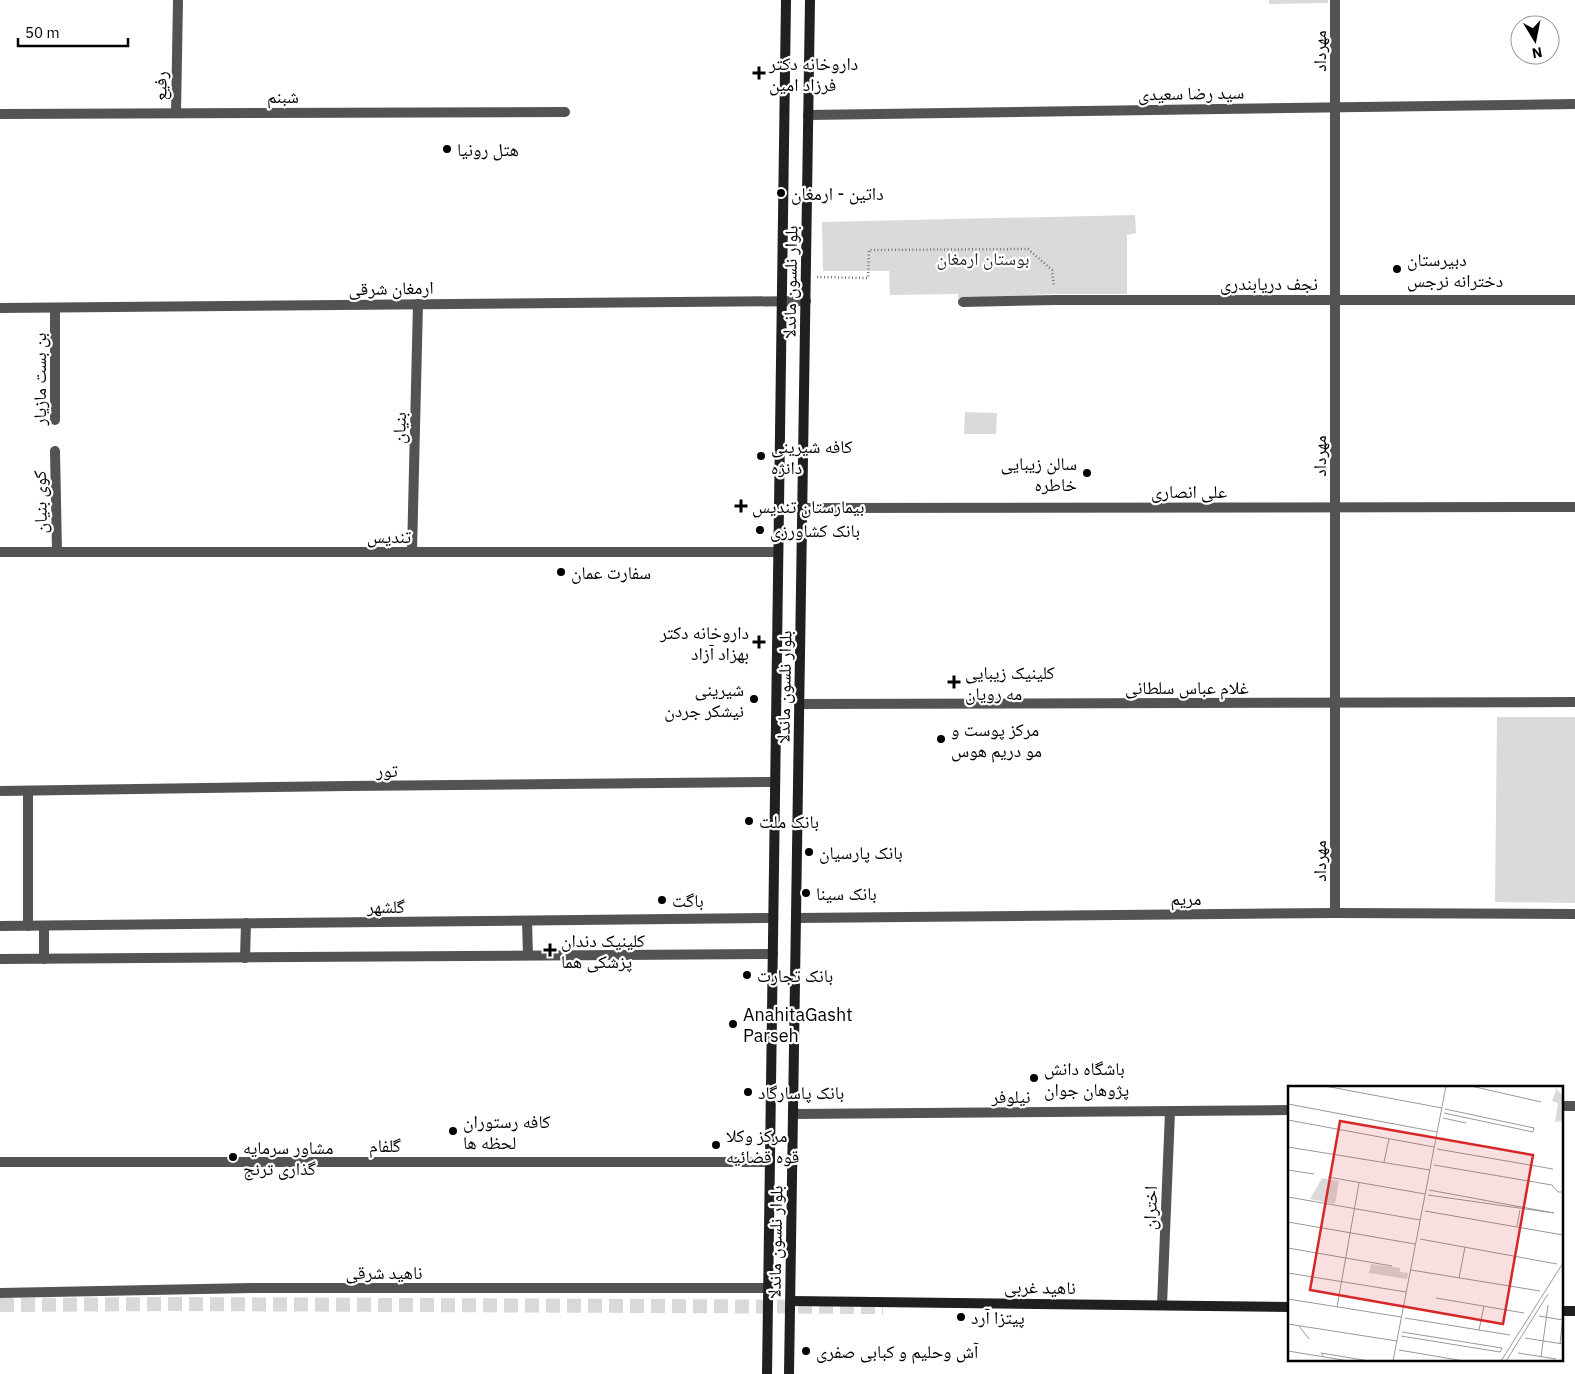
<svg xmlns="http://www.w3.org/2000/svg" width="1575" height="1374" viewBox="0 0 1575 1374" font-family="'IBM Plex Sans','Noto Naskh Arabic',sans-serif">
<style>
.green{fill:#dadada}
.lines{fill:none;stroke-linecap:round;stroke-linejoin:round}
.trunk-tunnel{stroke:#d9d9d9;stroke-width:14;stroke-dasharray:14 7;stroke-linecap:butt}
.path{stroke:#757575;stroke-width:2.5;stroke-dasharray:1 2.5;stroke-linecap:butt}
.minor{stroke:#535353;stroke-width:10}
.secondary{stroke:#202020;stroke-width:10}
.poi-dot{fill:#000;stroke:#fff;stroke-width:2}
.labels{text-anchor:middle;dominant-baseline:central;stroke-width:4.5;stroke-linejoin:round;paint-order:stroke}
.street-label{font-size:18px;fill:#000;stroke:#fff}
.poi-label{font-size:18px;fill:#000;stroke:#fff;text-anchor:start}
.park-label{font-size:18px;fill:#313131;stroke:#fff}
.inset-road{fill:none;stroke:#999;stroke-width:1}
.view{fill:#d62828;fill-opacity:0.15;stroke:#d62828;stroke-width:2.5}
.inset-edge{fill:none;stroke:#000;stroke-width:2.5}
</style>
<rect width="100%" height="100%" fill="#fff"/>
<!-- green -->
<g class="green">
<path d="M 1269,0 L 1328,0 L 1328,3 L 1269,4 Z"/>
<path d="M 1135,215 L 1136,233 L 1127,235 L 1127,294 L 1055,294 L 958,298 L 958,294 L 890,295 L 889,271 L 823,271 L 822,222 Z"/>
<path d="M 965,412 L 997,413 L 996,434 L 964,434 Z"/>
<path d="M 1497,717 L 1575,717 L 1575,903 L 1495,902 Z"/>
</g>
<g class="lines">
<!-- trunk-tunnel -->
<path class="trunk-tunnel" d="M 0,1305 L 170,1304 L 883,1307"/>
<!-- path -->
<path class="path" d="M 817,277 L 868,278 L 869,250 L 1028,249 L 1052,270 L 1054,287"/>
<!-- minor -->
<g class="minor">
<path d="M 176,113 L 178,0"/>
<path d="M 0,114 L 565,112"/>
<path d="M 808,115 L 1575,104"/>
<path d="M 963,302 L 1056,300 L 1575,300"/>
<path d="M 0,308 L 806,301"/>
<path d="M 55,420 L 55,308"/>
<path d="M 55,451 L 57,552"/>
<path d="M 803,508 L 1575,507"/>
<path d="M 0,552 L 778,552"/>
<path d="M 412,552 L 418,304"/>
<path d="M 799,704 L 1575,702"/>
<path d="M 0,791 L 348,786 L 775,782"/>
<path d="M 1335,913 L 1335,0"/>
<path d="M 796,918 L 1335,913 L 1575,914"/>
<path d="M 527,921 L 528,955"/>
<path d="M 0,926 L 773,918"/>
<path d="M 28,926 L 28,791"/>
<path d="M 44,926 L 44,959"/>
<path d="M 245,958 L 246,923"/>
<path d="M 0,959 L 773,954"/>
<path d="M 1561,1106 L 1575,1106"/>
<path d="M 793,1114 L 1289,1110"/>
<path d="M 0,1162 L 770,1162"/>
<path d="M 0,1293 L 252,1288 L 768,1288"/>
<path d="M 1162,1305 L 1170,1112"/>
</g>
<!-- secondary -->
<g class="secondary">
<path d="M 791,1301 L 1289,1307"/>
<path d="M 1561,1311 L 1575,1311"/>
<path d="M 767,1374 L 786,0"/>
<path d="M 789,1374 L 810,0"/>
</g>
</g>
<!-- markers -->
<g class="poi-dot">
<path d="M756.5 65.5h5v5h5v5h-5v5h-5v-5h-5v-5h5z"/>
<circle cx="447" cy="149" r="5"/>
<circle cx="781" cy="193" r="5"/>
<circle cx="1397" cy="269" r="5"/>
<circle cx="761" cy="456" r="5"/>
<circle cx="1087" cy="473" r="5"/>
<path d="M738.5 498.5h5v5h5v5h-5v5h-5v-5h-5v-5h5z"/>
<circle cx="760" cy="530" r="5"/>
<circle cx="561" cy="572" r="5"/>
<path d="M756.5 634.5h5v5h5v5h-5v5h-5v-5h-5v-5h5z"/>
<path d="M951.5 674.5h5v5h5v5h-5v5h-5v-5h-5v-5h5z"/>
<circle cx="754" cy="699" r="5"/>
<circle cx="941" cy="739" r="5"/>
<circle cx="749" cy="821" r="5"/>
<circle cx="809" cy="852" r="5"/>
<circle cx="806" cy="893" r="5"/>
<circle cx="662" cy="900" r="5"/>
<path d="M547.5 942.5h5v5h5v5h-5v5h-5v-5h-5v-5h5z"/>
<circle cx="747" cy="975" r="5"/>
<circle cx="733" cy="1024" r="5"/>
<circle cx="1034" cy="1078" r="5"/>
<circle cx="748" cy="1092" r="5"/>
<circle cx="453" cy="1131" r="5"/>
<circle cx="716" cy="1145" r="5"/>
<circle cx="233" cy="1157" r="5"/>
<circle cx="961" cy="1317" r="5"/>
<circle cx="806" cy="1351" r="5"/>
</g>
<g class="labels">
<!-- street labels -->
<g class="street-label">
<text transform="translate(1319 51) rotate(-90)">مهرداد</text>
<text transform="translate(160 86) rotate(-89)">رفیع</text>
<text transform="translate(1191 93) rotate(-1)">سید رضا سعیدی</text>
<text x="283" y="96">شبنم</text>
<text transform="translate(790 282) rotate(-89)">بلوار نلسون ماندلا</text>
<text x="1269" y="283">نجف دریابندری</text>
<text transform="translate(391 288) rotate(-1)">ارمغان شرقی</text>
<text transform="translate(39 379) rotate(-90)">بن بست مازیار</text>
<text transform="translate(399 428) rotate(-88)">بنیان</text>
<text transform="translate(1319 456) rotate(-90)">مهرداد</text>
<text x="1189" y="491">علی انصاری</text>
<text transform="translate(40 502) rotate(-91)">کوی بنیان</text>
<text x="389" y="536">تندیس</text>
<text transform="translate(784 687) rotate(-89)">بلوار نلسون ماندلا</text>
<text x="1187" y="687">غلام عباس سلطانی</text>
<text x="387" y="770">تور</text>
<text transform="translate(1319 861) rotate(-90)">مهرداد</text>
<text x="1186" y="898">مریم</text>
<text x="386" y="906">گلشهر</text>
<text x="1011" y="1096">نیلوفر</text>
<text x="385" y="1145">گلفام</text>
<text transform="translate(1150 1208) rotate(-88)">اختران</text>
<text transform="translate(775 1242) rotate(-89)">بلوار نلسون ماندلا</text>
<text x="384" y="1272">ناهید شرقی</text>
<text transform="translate(1040 1287) rotate(1)">ناهید غربی</text>
</g>
<!-- poi labels -->
<g class="poi-label">
<text x="769" y="63">داروخانه دکتر<tspan x="769" dy="21">فرزاد امین</tspan></text>
<text x="457" y="149">هتل رونیا</text>
<text x="791" y="193">داتین - ارمغان</text>
<text x="1407" y="259">دبیرستان<tspan x="1407" dy="21">دخترانه نرجس</tspan></text>
<text x="771" y="446">کافه شیرینی<tspan x="771" dy="21">دانژه</tspan></text>
<text x="1077" y="463" text-anchor="end">سالن زیبایی<tspan x="1077" dy="21">خاطره</tspan></text>
<text x="752" y="506">بیمارستان تندیس</text>
<text x="770" y="530">بانک کشاورزی</text>
<text x="571" y="572">سفارت عمان</text>
<text x="749" y="632" text-anchor="end">داروخانه دکتر<tspan x="749" dy="21">بهزاد آزاد</tspan></text>
<text x="965" y="672">کلینیک زیبایی<tspan x="965" dy="21">مه رویان</tspan></text>
<text x="744" y="689" text-anchor="end">شیرینی<tspan x="744" dy="21">نیشکر جردن</tspan></text>
<text x="951" y="729">مرکز پوست و<tspan x="951" dy="21">مو دریم هوس</tspan></text>
<text x="759" y="821">بانک ملت</text>
<text x="819" y="852">بانک پارسیان</text>
<text x="816" y="893">بانک سینا</text>
<text x="672" y="900">باگت</text>
<text x="561" y="940">کلینیک دندان<tspan x="561" dy="21">پزشکی هما</tspan></text>
<text x="757" y="975">بانک تجارت</text>
<text x="743" y="1014">AnahitaGasht<tspan x="743" dy="21">Parseh</tspan></text>
<text x="1044" y="1068">باشگاه دانش<tspan x="1044" dy="21">پژوهان جوان</tspan></text>
<text x="758" y="1092">بانک پاسارگاد</text>
<text x="463" y="1121">کافه رستوران<tspan x="463" dy="21">لحظه ها</tspan></text>
<text x="726" y="1135">مرکز وکلا<tspan x="726" dy="21">قوه قضائیه</tspan></text>
<text x="243" y="1147">مشاور سرمایه<tspan x="243" dy="21">گذاری ترنج</tspan></text>
<text x="971" y="1317">پیتزا آرد</text>
<text x="816" y="1351">آش وحلیم و کبابی صفری</text>
</g>
<!-- park labels -->
<g class="park-label">
<text x="983" y="258">بوستان ارمغان</text>
</g>
</g>
<!-- overview -->
<g transform="translate(1288 1086)">
<rect width="275" height="275" fill="#fff"/>
<path d="M 266,0 L 274,9 L 275,35 L 267,36 L 270,17 L 264,15 L 268,4 ZM 34,92 L 51,95 L 47,118 L 22,113 ZM 83,178 L 112,182 L 112,186 L 120,187 L 119,193 L 81,187 Z" fill="#dadada"/>
<path class="inset-road" d="M 37,0 L 154,22M 183,0 L 253,16M 0,18 L 149,46M 156,27 L 245,46 L 246,42 L 157,23M 155,32 L 178,37M 0,34 L 146,61M 275,53 L 275,77M 0,61 L 142,84M 149,63 L 265,83M 96,76 L 101,53M 146,79 L 264,99 L 270,106 L 275,106M 0,84 L 26,88M 40,91 L 137,108M 140,109 L 266,127 L 141,104M 0,111 L 132,134M 137,125 L 275,149M 0,136 L 127,158M 229,140 L 232,124M 132,153 L 269,178M 0,162 L 104,180M 123,184 L 252,205M 0,187 L 118,206M 171,192 L 177,161M 148,212 L 236,227M 0,213 L 113,231M 49,221 L 71,97M 251,230 L 275,234M 117,232 L 222,249M 0,238 L 109,255M 11,240 L 21,253M 191,244 L 196,220M 113,250 L 212,266 L 214,262 L 114,246M 237,252 L 275,258M 272,258 L 275,230M 111,264 L 176,275M 0,265 L 61,275M 230,267 L 268,273M 36,271 L 33,267 L 81,275M 253,271 L 260,219M 105,275 L 158,0M 213,275 L 275,177M 218,275 L 260,208"/>
<path class="view" d="M 52,35 L 245,69 L 215,238 L 22,204 Z"/>
<rect width="275" height="275" class="inset-edge"/>
</g>
<!-- north arrow -->
<g transform="translate(1535 40) rotate(170)"><circle r="24" fill="#ffffff" stroke="#999999"/>
<path d="M0-4L9 19L0 12L-9 19Z" fill="#000000"/>
<text y="-8" font-size="14" font-weight="bold" text-anchor="middle" fill="#000000">N</text>
</g>
<!-- scale -->
<path d="M18 38v8h110v-8" fill="none" stroke="#000000" stroke-width="2.5"/>
<text x="25" y="38" font-size="15" fill="#000000" stroke="#ffffff" stroke-width="4" paint-order="stroke">50 m</text>
</svg>
